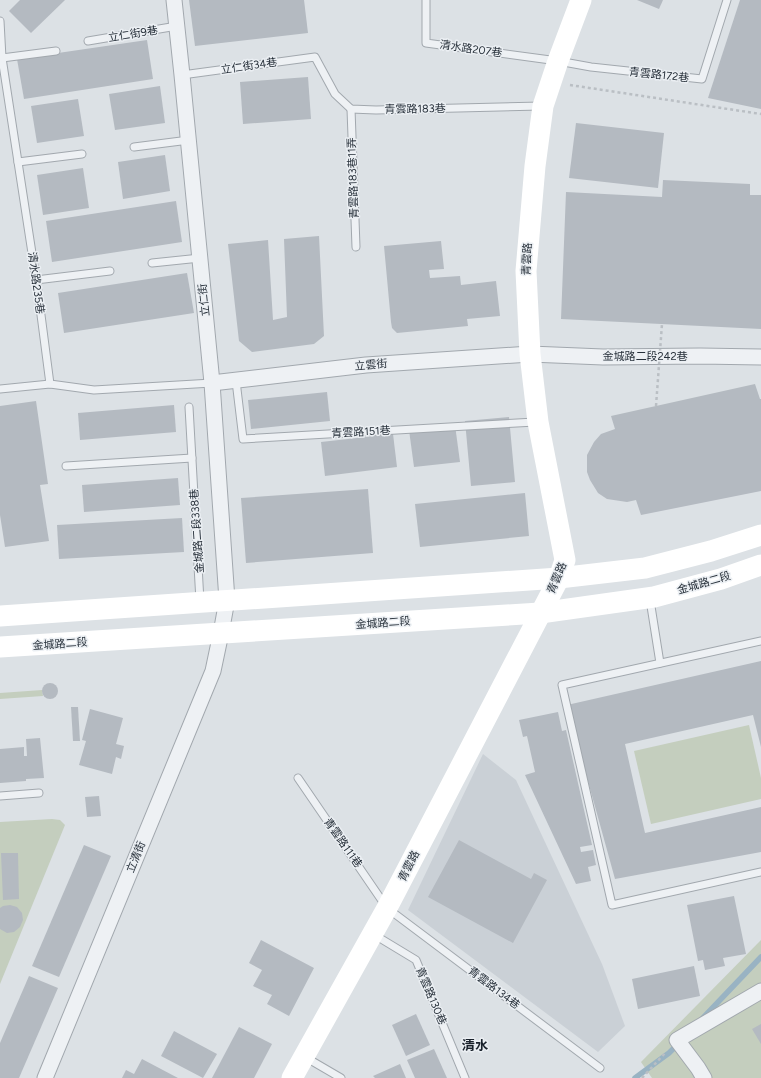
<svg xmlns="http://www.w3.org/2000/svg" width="761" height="1078" viewBox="0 0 761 1078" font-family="Figtree,'Noto Sans TC',sans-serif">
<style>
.built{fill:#cad0d6}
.green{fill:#c4cebe}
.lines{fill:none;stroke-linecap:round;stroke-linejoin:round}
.stream{stroke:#99b3c3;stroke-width:5.5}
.building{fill:#b4bac1}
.lane-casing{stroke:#a2a8ae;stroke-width:9}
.street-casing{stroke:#a2a8ae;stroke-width:17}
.path{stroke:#babfc4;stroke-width:2.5;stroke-dasharray:3 3;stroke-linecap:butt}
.lane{stroke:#eef1f4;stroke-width:7}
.street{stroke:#eef1f4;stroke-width:15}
.secondary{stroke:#fff;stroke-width:21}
.path-bridge{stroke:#babfc4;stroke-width:2.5;stroke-dasharray:3 3;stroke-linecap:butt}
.labels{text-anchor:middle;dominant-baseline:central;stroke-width:3;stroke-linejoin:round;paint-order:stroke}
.street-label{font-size:11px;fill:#27303a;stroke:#ebeff3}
.quarter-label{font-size:13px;font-weight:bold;fill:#19212b;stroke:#ebeff3}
</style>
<rect width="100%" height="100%" fill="#dce1e5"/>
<!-- built -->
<path class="built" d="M 483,754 L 516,780 L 602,964 L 625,1026 L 598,1052 L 408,910 Z"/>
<!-- green -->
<g class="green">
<path d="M 42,690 L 43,696 L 0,699 L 0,693 Z"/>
<path d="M 749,725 L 761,778 L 761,799 L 651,824 L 634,751 Z"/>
<path d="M 52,819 L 60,820 L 65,825 L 0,984 L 0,822 Z"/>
<path d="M 761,940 L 761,1078 L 652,1078 L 641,1062 Z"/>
</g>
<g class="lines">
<!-- stream -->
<g class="stream">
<path d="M 702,1019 L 761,957"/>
<path d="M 635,1078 L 669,1053 L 679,1043"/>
</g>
</g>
<!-- building -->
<g class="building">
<path d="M 20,0 L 65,0 L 31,33 L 9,11 Z"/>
<path d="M 189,0 L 304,0 L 308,33 L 195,46 Z"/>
<path d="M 637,0 L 663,0 L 659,9 Z"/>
<path d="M 740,0 L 761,0 L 761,109 L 708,98 Z"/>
<path d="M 147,40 L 153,79 L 24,99 L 17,59 Z"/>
<path d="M 308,77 L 311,119 L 243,124 L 240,82 Z"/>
<path d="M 160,86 L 165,123 L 115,130 L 109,94 Z"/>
<path d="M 78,99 L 84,136 L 37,143 L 31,106 Z"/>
<path d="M 576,123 L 664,133 L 658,188 L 569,178 Z"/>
<path d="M 165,155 L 170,191 L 123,199 L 118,162 Z"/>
<path d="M 83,168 L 89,208 L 43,215 L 37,175 Z"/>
<path d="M 663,180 L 750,184 L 750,195 L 761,195 L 761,329 L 561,319 L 566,192 L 662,197 Z"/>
<path d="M 176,201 L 182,242 L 52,262 L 46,221 Z"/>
<path d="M 319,236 L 324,336 L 314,344 L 252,352 L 239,341 L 228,244 L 268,240 L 273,320 L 287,317 L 284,239 Z"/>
<path d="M 441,241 L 444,269 L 429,270 L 430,278 L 460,276 L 461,285 L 496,281 L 500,316 L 467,319 L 468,326 L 397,333 L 392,328 L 391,322 L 384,246 Z"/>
<path d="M 187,273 L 194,313 L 64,333 L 58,293 Z"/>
<path d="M 755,384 L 760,399 L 761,399 L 761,491 L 641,515 L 636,500 L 627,502 L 607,499 L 598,493 L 590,480 L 587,472 L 587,455 L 594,442 L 601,434 L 615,429 L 611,416 Z"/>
<path d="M 327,392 L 330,421 L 251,429 L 248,400 Z"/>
<path d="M 36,401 L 48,484 L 40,485 L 49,541 L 5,547 L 0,515 L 0,406 Z"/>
<path d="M 174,405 L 176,432 L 80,440 L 78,413 Z"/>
<path d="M 509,417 L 515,482 L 471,486 L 465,421 Z"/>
<path d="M 455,425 L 460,462 L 414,467 L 409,430 Z"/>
<path d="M 393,434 L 397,467 L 325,476 L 321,442 Z"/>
<path d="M 178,478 L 180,505 L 84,512 L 82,485 Z"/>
<path d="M 368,489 L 373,553 L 246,563 L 241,498 Z"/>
<path d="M 525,493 L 529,536 L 420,547 L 415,504 Z"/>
<path d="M 182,518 L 184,552 L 59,559 L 57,525 Z"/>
<path d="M 761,661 L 761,747 L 753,715 L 625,744 L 645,833 L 761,807 L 761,852 L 615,879 L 567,705 Z"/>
<circle cx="50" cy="691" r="8"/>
<path d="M 71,707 L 78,707 L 80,741 L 73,741 Z"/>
<path d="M 90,709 L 123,718 L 116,744 L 124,746 L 121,759 L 116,757 L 112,774 L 79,765 L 86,741 L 82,740 Z"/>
<path d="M 558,712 L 562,731 L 566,730 L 592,845 L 580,847 L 581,852 L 593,850 L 596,865 L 588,867 L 591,881 L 576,884 L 525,775 L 535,772 L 527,736 L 523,737 L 519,720 Z"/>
<path d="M 40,738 L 44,778 L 26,779 L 26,781 L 0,783 L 0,749 L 24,747 L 24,756 L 27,756 L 26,739 Z"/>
<path d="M 99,796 L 101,816 L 87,817 L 85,797 Z"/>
<path d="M 459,840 L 531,879 L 534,873 L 547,880 L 513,943 L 428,897 Z"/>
<path d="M 84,845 L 111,856 L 59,977 L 32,966 Z"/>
<path d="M 1,853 L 18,853 L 19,899 L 3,900 Z"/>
<path d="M 734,896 L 746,954 L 723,958 L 725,966 L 705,970 L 703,960 L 698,961 L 687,905 Z"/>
<path d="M 10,905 L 17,907 L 22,913 L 23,920 L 20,927 L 14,932 L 7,933 L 0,929 L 0,908 L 3,906 Z"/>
<path d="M 261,940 L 314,968 L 289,1016 L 267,1004 L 272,995 L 253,986 L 262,970 L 249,963 Z"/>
<path d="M 694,966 L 700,996 L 638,1009 L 632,979 Z"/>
<path d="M 29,976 L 58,988 L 19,1078 L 0,1078 L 0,1043 Z"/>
<path d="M 416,1014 L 430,1045 L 406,1056 L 392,1025 Z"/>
<path d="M 761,1024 L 761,1044 L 752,1029 Z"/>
<path d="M 239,1027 L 272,1044 L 254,1078 L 212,1078 Z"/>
<path d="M 174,1031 L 217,1054 L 203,1078 L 161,1056 Z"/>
<path d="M 434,1049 L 447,1078 L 415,1078 L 407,1060 Z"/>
<path d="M 142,1059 L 178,1078 L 122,1078 L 126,1070 L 134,1074 Z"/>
<path d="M 400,1064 L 406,1078 L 375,1078 L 373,1076 Z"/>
</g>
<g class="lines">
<defs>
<g id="lane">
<path d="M 426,0 L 426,43 L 558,61 L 591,67 L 702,79 L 727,0"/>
<path d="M 0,21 L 2,58 L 38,292 L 50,384 L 94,390 L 212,383"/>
<path d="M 88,41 L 177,26"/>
<path d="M 2,58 L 56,51"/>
<path d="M 182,75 L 315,57 L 335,94 L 351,109 L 376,110 L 541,106"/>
<path d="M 351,109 L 356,247"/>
<path d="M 134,147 L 189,140"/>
<path d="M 18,162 L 82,154"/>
<path d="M 152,263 L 200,258"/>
<path d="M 36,280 L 110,271"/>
<path d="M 236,381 L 243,439 L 535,422"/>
<path d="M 0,389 L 50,384"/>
<path d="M 189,407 L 200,601"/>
<path d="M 66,466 L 192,458"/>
<path d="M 650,600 L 660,663"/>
<path d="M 761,641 L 562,685 L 612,905 L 761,872"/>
<path d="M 298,778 L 387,908 L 600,1068"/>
<path d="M 0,796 L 39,793"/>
<path d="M 373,934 L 416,960 L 465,1078"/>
<path d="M 305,1057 L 341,1078"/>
</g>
<g id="street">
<path d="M 212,383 L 366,365 L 530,354 L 603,357 L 700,356 L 761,357"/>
<path d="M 45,1078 L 213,671 L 221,633 L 227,600 L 212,383 L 182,75 L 174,0"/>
<path d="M 704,1078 L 698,1068 L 677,1040 L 761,991"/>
</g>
</defs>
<!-- lane casing -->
<use href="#lane" class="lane-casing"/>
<!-- street casing -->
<use href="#street" class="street-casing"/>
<!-- path -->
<g class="path">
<path d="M 570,85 L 761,114"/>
<path d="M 642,1078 L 666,1052"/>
</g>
<!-- lane -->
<use href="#lane" class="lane"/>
<!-- street -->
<use href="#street" class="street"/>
<!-- secondary -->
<g class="secondary">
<path d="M 0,616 L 559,578 L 645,568 L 711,551 L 761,535"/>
<path d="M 0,647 L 540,613 L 654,597 L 721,579 L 761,565"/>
<path d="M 292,1078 L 387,908 L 559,578 L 565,560 L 538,422 L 530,354 L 526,271 L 535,166 L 543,106 L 558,61 L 581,0"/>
</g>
<!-- path-bridge -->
<path class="path-bridge" d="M 656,406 L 662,324"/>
</g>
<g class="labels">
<!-- street labels -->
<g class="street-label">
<text transform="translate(133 34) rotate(-9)">立仁街9巷</text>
<text transform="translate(471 49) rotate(8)">清水路207巷</text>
<text transform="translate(249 66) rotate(-8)">立仁街34巷</text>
<text transform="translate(659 75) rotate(6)">青雲路172巷</text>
<text transform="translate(415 109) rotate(-1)">青雲路183巷</text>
<text transform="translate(353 178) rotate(-92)">青雲路183巷11弄</text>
<text transform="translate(527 259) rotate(-87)">青雲路</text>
<text transform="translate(36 283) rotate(82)">清水路235巷</text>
<text transform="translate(204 300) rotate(-96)">立仁街</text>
<text x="645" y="356">金城路二段242巷</text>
<text transform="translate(371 365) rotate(-5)">立雲街</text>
<text transform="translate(361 432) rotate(-3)">青雲路151巷</text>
<text transform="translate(197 531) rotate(-94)">金城路二段338巷</text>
<text transform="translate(557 578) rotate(-67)">青雲路</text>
<text transform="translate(704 583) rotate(-16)">金城路二段</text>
<text transform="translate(383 623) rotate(-4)">金城路二段</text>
<text transform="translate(60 644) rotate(-4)">金城路二段</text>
<text transform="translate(343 843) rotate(55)">青雲路111巷</text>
<text transform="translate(136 857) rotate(-68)">立清街</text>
<text transform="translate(409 866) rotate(-63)">青雲路</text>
<text transform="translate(494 988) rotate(37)">青雲路134巷</text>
<text transform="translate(431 996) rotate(67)">青雲路130巷</text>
</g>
<!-- quarter labels -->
<g class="quarter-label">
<text x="475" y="1045">清水</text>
</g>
</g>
</svg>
